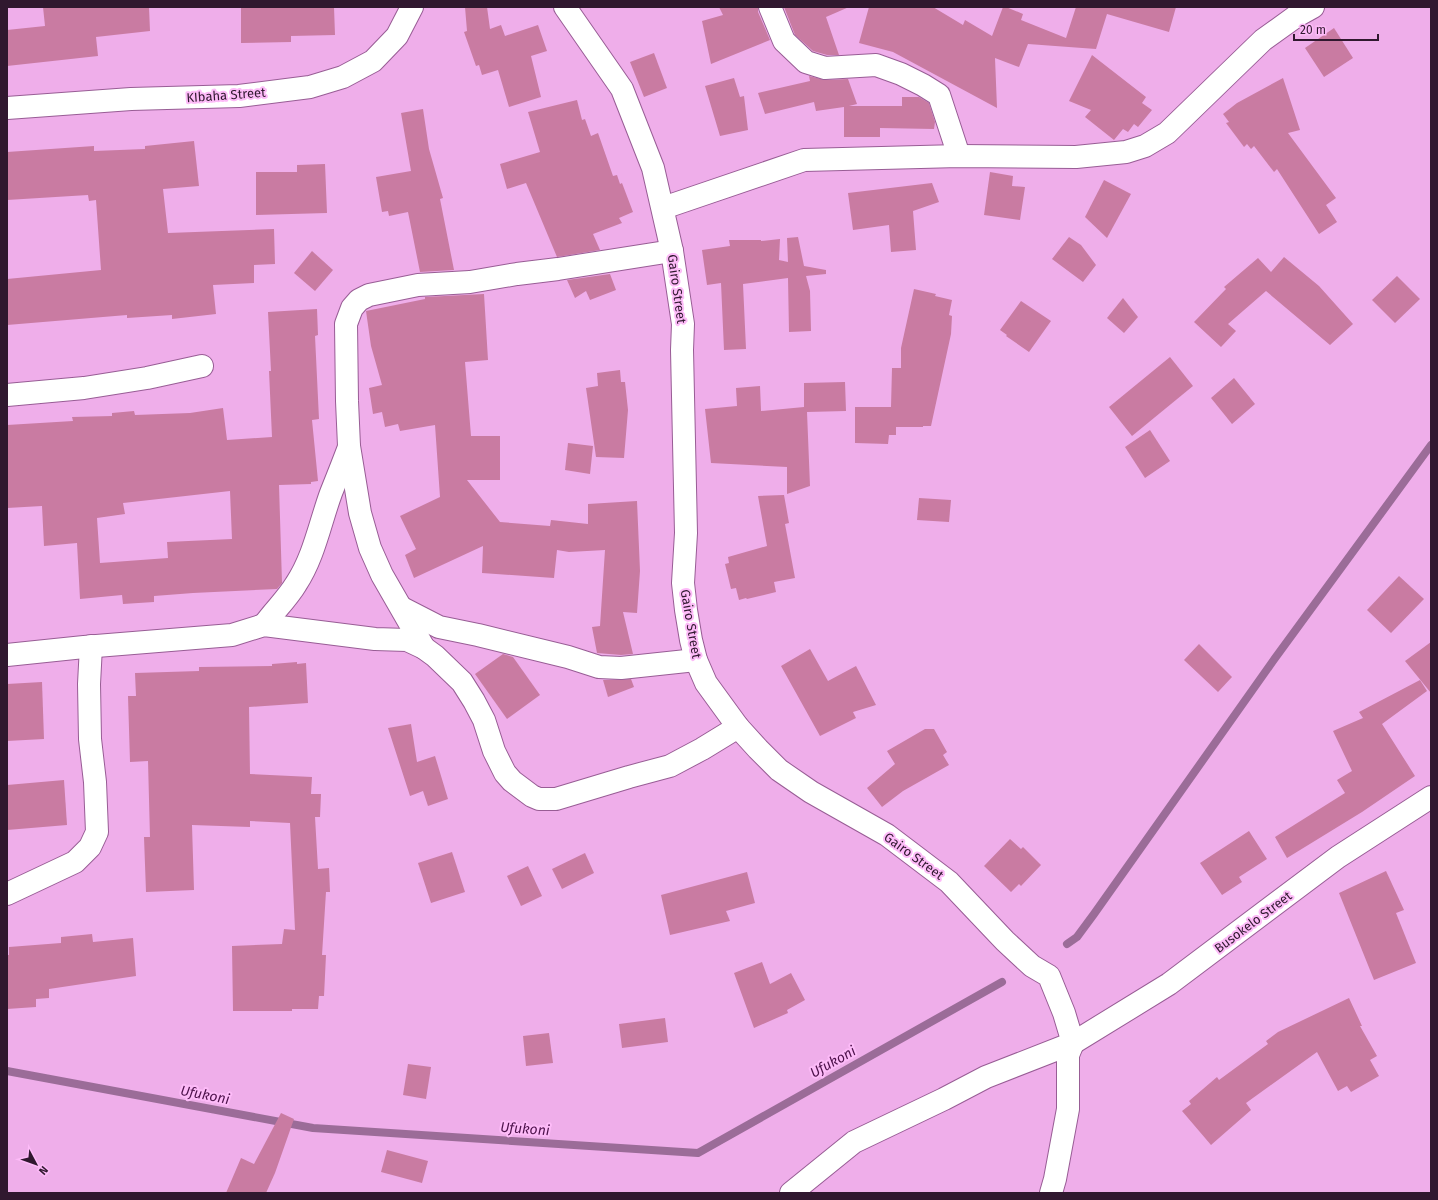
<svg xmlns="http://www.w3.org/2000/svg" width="1438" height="1200" viewBox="0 0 1438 1200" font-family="'Fira Sans',sans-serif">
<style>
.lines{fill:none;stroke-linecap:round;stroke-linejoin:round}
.stream{stroke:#9b6c98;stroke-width:8}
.building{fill:#c97ba2;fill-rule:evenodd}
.minor-casing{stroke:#985d95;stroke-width:24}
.minor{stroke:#fff;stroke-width:22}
.labels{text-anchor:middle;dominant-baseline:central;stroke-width:4;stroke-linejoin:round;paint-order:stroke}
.street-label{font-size:13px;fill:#30182f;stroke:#fdbbf8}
.water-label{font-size:14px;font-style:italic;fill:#4c114a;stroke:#fdbbf8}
</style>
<rect width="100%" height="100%" fill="#efaeea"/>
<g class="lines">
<!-- stream -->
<g class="stream">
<path d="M 1067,944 L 1077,937 L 1094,914 L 1273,661 L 1431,445"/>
<path d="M 7,1071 L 313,1128 L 698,1153 L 1002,982"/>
</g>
</g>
<!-- building -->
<g class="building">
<path d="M 43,7 L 149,7 L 150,31 L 96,37 L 98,56 L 7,66 L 7,30 L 45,26 Z"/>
<path d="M 248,7 L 334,7 L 335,35 L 291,36 L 291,42 L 241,43 L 241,8 Z"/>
<path d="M 465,7 L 487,7 L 490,29 L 501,25 L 505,36 L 538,25 L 547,51 L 531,56 L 541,97 L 509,107 L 498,70 L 482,75 L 479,65 L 476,66 L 464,32 L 467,31 Z"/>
<path d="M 719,7 L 758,7 L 758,12 L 770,40 L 711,64 L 702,21 L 723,15 Z"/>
<path d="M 784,7 L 849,7 L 826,17 L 839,55 L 827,55 L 813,51 L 795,35 Z"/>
<path d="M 869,7 L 933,7 L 963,25 L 965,20 L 992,36 L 1003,7 L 1006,7 L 1023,14 L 1021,20 L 1066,38 L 1076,7 L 1176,7 L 1169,32 L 1107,14 L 1096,49 L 1028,44 L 1019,67 L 995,58 L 997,108 L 893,52 L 859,43 Z"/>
<path d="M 1334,28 L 1353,58 L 1324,77 L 1305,48 Z"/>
<path d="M 654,53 L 667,88 L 644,97 L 630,62 Z"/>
<path d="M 1092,55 L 1146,97 L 1142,103 L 1152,110 L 1138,127 L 1134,124 L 1128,132 L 1123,129 L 1114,140 L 1085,117 L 1091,110 L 1069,101 Z"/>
<path d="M 809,76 L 825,80 L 848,79 L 857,104 L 849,106 L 902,106 L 902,97 L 919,97 L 929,103 L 935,122 L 934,129 L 880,128 L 880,137 L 844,137 L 844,107 L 816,111 L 814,102 L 765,114 L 758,93 L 810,81 Z"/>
<path d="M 734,78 L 740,97 L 744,96 L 748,130 L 720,136 L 705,86 Z"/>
<path d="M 1283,78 L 1300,130 L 1288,133 L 1336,198 L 1326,205 L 1337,222 L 1319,234 L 1277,169 L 1274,172 L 1254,146 L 1251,149 L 1247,144 L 1244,147 L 1226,123 L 1229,122 L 1223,114 L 1237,103 Z"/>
<path d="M 577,100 L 582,120 L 585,119 L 591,136 L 598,133 L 613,176 L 617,175 L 620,184 L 622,183 L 633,212 L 619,218 L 622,223 L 593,234 L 600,250 L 557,257 L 526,183 L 507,189 L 500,164 L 540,152 L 528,112 Z"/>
<path d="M 423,109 L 429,149 L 443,198 L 440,199 L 454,270 L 420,272 L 408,212 L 389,216 L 388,211 L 382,212 L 376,177 L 411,171 L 401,113 Z"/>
<path d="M 194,141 L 199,186 L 163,189 L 168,233 L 274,229 L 275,264 L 254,265 L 254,283 L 213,285 L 216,314 L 172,319 L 172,315 L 127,318 L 127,315 L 7,325 L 7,279 L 101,270 L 96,200 L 89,201 L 88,195 L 7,200 L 7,152 L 94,146 L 94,151 L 145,149 L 145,146 Z"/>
<path d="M 325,164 L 327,213 L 256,215 L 256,172 L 297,172 L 297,165 Z"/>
<path d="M 990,172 L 1013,176 L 1012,186 L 1025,187 L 1020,220 L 984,215 Z"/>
<path d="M 1104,180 L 1131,194 L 1107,238 L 1085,217 Z"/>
<path d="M 932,183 L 939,202 L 913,211 L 916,250 L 891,252 L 889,225 L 853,230 L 848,193 Z"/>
<path d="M 798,237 L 804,266 L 826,270 L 826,274 L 806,276 L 810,291 L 811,331 L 789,332 L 788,278 L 743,284 L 746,349 L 724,350 L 721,283 L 707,285 L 702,250 L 730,246 L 729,240 L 761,240 L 761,241 L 780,239 L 779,260 L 788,262 L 787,238 Z"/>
<path d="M 1069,237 L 1081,245 L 1096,265 L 1083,282 L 1052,259 Z"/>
<path d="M 312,251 L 333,270 L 315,291 L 294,273 Z"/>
<path d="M 1284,257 L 1319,286 L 1353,324 L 1330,345 L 1266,291 L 1228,324 L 1236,331 L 1221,347 L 1194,322 L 1226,289 L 1224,287 L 1258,258 L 1271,272 Z"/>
<path d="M 610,274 L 616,290 L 590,300 L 586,291 L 575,298 L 567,280 Z"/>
<path d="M 1397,276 L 1420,299 L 1395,323 L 1372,300 Z"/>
<path d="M 914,289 L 936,294 L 935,296 L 952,300 L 949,315 L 952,316 L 951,334 L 931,426 L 923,426 L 923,427 L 896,427 L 896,435 L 889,435 L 888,444 L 855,443 L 855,407 L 891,407 L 892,368 L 901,368 L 901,348 Z"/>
<path d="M 484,294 L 488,360 L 465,362 L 471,436 L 500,436 L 500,480 L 467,480 L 500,522 L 550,526 L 551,520 L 588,524 L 588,504 L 637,501 L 640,571 L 637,613 L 623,612 L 633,654 L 621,655 L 597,653 L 592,627 L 600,626 L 605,550 L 569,552 L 557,550 L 554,578 L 482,573 L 483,546 L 414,578 L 405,555 L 416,549 L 400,516 L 440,497 L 435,425 L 400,431 L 398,424 L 385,427 L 382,412 L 373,414 L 369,388 L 382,385 L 371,346 L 366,311 L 425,299 L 425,297 Z"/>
<path d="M 1123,298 L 1138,317 L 1124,333 L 1107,318 Z"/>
<path d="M 1021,301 L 1051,321 L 1029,352 L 1006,336 L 1007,335 L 1000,330 Z"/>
<path d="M 317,309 L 318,335 L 315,336 L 319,419 L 312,420 L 318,481 L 311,482 L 311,484 L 279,485 L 282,583 L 277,589 L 193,593 L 154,596 L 154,602 L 123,604 L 122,595 L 80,599 L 77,543 L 44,546 L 42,506 L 7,508 L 7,425 L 73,421 L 72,417 L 112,416 L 112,413 L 134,411 L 135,415 L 190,413 L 223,408 L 227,440 L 272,437 L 269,371 L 271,371 L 268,312 ZM 230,491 L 232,539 L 167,542 L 168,558 L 100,563 L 97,518 L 125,514 L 123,503 Z"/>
<path d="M 1170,357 L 1193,386 L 1132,436 L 1109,407 Z"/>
<path d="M 620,370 L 621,382 L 625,382 L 628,410 L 624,458 L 596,457 L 586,388 L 598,386 L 597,373 Z"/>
<path d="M 1234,378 L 1255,404 L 1232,424 L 1211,398 Z"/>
<path d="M 845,382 L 846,411 L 807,412 L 810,486 L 787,494 L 787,467 L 711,463 L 705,409 L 737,406 L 736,388 L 760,386 L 761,411 L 804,407 L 804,383 Z"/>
<path d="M 1150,430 L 1170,461 L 1145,478 L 1125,447 Z"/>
<path d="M 568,443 L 593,446 L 590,474 L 565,470 Z"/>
<path d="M 784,495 L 789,523 L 785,524 L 795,578 L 774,582 L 776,592 L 747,599 L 746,598 L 739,600 L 736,588 L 731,589 L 725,564 L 729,563 L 728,557 L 767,546 L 758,496 Z"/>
<path d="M 919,498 L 951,500 L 949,522 L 917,520 Z"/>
<path d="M 1399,576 L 1424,599 L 1391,633 L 1367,610 Z"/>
<path d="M 1431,642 L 1431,693 L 1405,661 Z"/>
<path d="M 1199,644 L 1232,677 L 1218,692 L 1184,660 Z"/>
<path d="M 810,649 L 828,681 L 856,666 L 876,705 L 853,712 L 856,718 L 820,736 L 781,666 Z"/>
<path d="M 503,654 L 513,657 L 540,695 L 507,719 L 475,674 Z"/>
<path d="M 297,662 L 297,664 L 306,663 L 308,703 L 249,707 L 250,774 L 312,777 L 311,794 L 321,794 L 320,817 L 315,817 L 318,869 L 329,868 L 330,892 L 326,892 L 322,955 L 326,955 L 324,996 L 319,996 L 318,1009 L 292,1009 L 292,1011 L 233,1011 L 232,946 L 282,944 L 284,929 L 295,930 L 290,823 L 250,821 L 250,827 L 192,825 L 194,890 L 146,892 L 144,837 L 150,837 L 148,761 L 130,762 L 128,696 L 136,696 L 135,673 L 199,671 L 199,667 L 272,666 L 272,664 Z"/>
<path d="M 631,679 L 634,687 L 608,697 L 603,680 Z"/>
<path d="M 1420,680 L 1427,691 L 1382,724 L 1415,776 L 1362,812 L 1287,858 L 1275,837 L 1345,793 L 1337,780 L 1352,771 L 1333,731 L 1363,718 L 1359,712 Z"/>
<path d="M 42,682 L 44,739 L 7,741 L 7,684 Z"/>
<path d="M 411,724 L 417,762 L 435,756 L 448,799 L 428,806 L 423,791 L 410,796 L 388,728 Z"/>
<path d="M 925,729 L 934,729 L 947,752 L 943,755 L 949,765 L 903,791 L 882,807 L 867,788 L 895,764 L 887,751 Z"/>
<path d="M 64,780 L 67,825 L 7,830 L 7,785 Z"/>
<path d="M 1249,831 L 1267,859 L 1239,877 L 1242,882 L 1222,895 L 1200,863 Z"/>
<path d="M 1010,839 L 1021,849 L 1023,847 L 1041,865 L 1021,886 L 1019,884 L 1011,892 L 984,866 Z"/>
<path d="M 452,852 L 465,892 L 431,903 L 418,863 Z"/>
<path d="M 585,853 L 594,873 L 562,889 L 552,869 Z"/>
<path d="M 528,866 L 542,896 L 521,906 L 507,876 Z"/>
<path d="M 1386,871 L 1404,910 L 1396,913 L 1416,963 L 1374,980 L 1339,893 Z"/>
<path d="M 747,872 L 755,903 L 726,911 L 730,921 L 670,935 L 661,895 Z"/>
<path d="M 92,934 L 93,942 L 133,938 L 136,976 L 49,989 L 49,998 L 36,999 L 36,1007 L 7,1009 L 7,955 L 9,955 L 9,947 L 61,943 L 61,937 Z"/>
<path d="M 762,962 L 770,984 L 791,973 L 805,1000 L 787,1010 L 788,1013 L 754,1028 L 734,973 Z"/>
<path d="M 1349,998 L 1362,1026 L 1360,1026 L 1377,1056 L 1370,1060 L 1379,1076 L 1351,1092 L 1347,1086 L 1338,1091 L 1317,1052 L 1246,1103 L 1251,1110 L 1211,1145 L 1182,1111 L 1191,1104 L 1189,1101 L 1217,1077 L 1219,1080 L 1268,1044 L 1266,1041 L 1278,1032 Z"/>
<path d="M 665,1018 L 668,1042 L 622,1048 L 619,1024 Z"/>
<path d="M 549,1033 L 553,1063 L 526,1066 L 523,1036 Z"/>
<path d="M 408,1064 L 431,1067 L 426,1099 L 403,1095 Z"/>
<path d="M 281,1113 L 294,1119 L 275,1173 L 266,1193 L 226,1193 L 241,1158 L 254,1164 Z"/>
<path d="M 387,1150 L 428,1161 L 422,1183 L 381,1172 Z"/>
</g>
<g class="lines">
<defs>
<g id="minor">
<path d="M 565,7 L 622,89 L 653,168 L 672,251 L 683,324 L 682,350 L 686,533 L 683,583 L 686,610 L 691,640 L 696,660 L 706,683 L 738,727 L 758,749 L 779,770 L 811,792 L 887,835 L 949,882 L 1005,941 L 1032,966 L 1049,976 L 1064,1013 L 1073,1043 L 1068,1055 L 1068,1109 L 1055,1179 L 1051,1193"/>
<path d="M 770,7 L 784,41 L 806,62 L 825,68 L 876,65 L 901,74 L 923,85 L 939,95 L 959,156"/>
<path d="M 7,108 L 131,99 L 239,96 L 310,87 L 343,77 L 373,61 L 397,36 L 412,7"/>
<path d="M 663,208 L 804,160 L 959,156 L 1076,157 L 1126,152 L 1145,146 L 1167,133 L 1263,40 L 1295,17 L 1313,7"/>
<path d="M 7,395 L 84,388 L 147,378 L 202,366"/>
<path d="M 402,608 L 439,627 L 478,635 L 568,657 L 599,667 L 621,668 L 696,660"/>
<path d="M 264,625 C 274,611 287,599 296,584 C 314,557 320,523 331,493 C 337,478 343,463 349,447"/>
<path d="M 424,648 L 382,575 L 370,548 L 360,513 L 349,446 L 347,401 L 346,324 L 352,308 L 359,300 L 369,295 L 418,285 L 470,282 L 517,274 L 558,269 L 672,251"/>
<path d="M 7,655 L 84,647 L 232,635 L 264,625 L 375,639 L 407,640 L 424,648 L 435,656 L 462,682 L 474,701 L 484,720 L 494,751 L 505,773 L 512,781 L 532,796 L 539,799 L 556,799 L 629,777 L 670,766 L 702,749 L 738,727"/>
<path d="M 7,894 L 75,862 L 90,847 L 97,832 L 95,782 L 90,739 L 89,684 L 91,646"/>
<path d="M 791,1193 L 854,1142 L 944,1099 L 986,1077 L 1073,1043 L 1169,984 L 1338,857 L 1431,797"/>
</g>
</defs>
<!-- minor casing -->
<use href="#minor" class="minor-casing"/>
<!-- minor -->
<use href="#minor" class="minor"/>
</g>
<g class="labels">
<!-- street labels -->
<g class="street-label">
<text transform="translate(226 95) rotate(-4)">KIbaha Street</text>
<text transform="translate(677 289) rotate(82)">Gairo Street</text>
<text transform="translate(691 624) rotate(80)">Gairo Street</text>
<text transform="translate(914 856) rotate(36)">Gairo Street</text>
<text transform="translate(1253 922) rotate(-37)">Busokelo Street</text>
</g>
<!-- water labels -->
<g class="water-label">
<text transform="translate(833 1062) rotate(-29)">Ufukoni</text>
<text transform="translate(205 1095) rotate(11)">Ufukoni</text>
<text transform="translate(525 1129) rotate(4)">Ufukoni</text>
</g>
</g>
<!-- border -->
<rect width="1438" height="1200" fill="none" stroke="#30182f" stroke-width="16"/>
<!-- north arrow -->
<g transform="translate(36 1164) rotate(131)" stroke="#fdbbf8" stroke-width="3" paint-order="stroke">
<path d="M0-3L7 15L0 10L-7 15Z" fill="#30182f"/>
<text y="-6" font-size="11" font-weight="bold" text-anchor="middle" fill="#30182f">N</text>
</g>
<!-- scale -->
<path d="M1294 34v6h84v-6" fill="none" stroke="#30182f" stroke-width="2"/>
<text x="1300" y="34" font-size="12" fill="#30182f" stroke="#fdbbf8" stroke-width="3" paint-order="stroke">20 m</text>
</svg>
